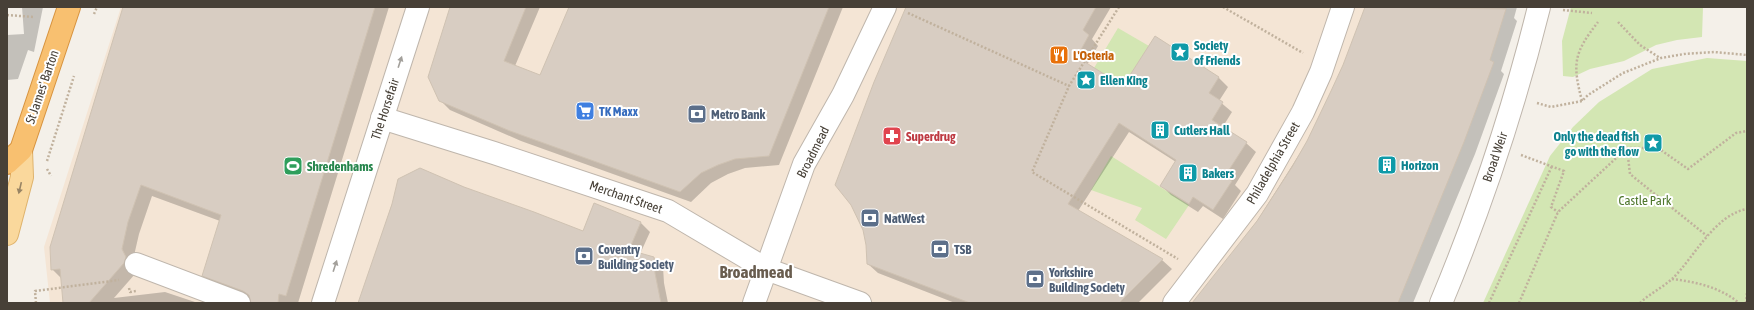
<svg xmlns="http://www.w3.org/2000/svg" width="1754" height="310" viewBox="0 0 1754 310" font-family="'Asap Condensed',sans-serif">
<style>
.commercial{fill:#f4e5d5}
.green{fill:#d3e6b3}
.shadow{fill:#0003}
.building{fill:#d8cdc2;stroke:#cfc2b2}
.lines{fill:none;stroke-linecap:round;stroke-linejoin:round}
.minor-casing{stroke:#bfb6ac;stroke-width:24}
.major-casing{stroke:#dfb36c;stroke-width:24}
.highway-casing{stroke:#d7933f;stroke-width:24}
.path{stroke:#c0b19d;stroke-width:2.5;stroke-dasharray:2 2;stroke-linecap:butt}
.minor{stroke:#fff;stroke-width:22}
.major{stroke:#fad89c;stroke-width:22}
.highway{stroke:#f8c070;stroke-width:22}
.oneway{fill:#a3a09b}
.oneway2{fill:#988464}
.labels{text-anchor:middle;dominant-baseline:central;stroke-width:4;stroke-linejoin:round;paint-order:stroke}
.culture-label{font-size:13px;font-weight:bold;fill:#0d838f;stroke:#fff;text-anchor:start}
.food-label{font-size:13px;font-weight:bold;fill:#c56008;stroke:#fff;text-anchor:start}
.street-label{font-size:13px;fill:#474037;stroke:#fff}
.shop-label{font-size:13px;font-weight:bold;fill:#366cbe;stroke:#fff;text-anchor:start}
.service-label{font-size:13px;font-weight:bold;fill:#4e5e75;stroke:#fff;text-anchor:start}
.health-label{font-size:13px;font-weight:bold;fill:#be3a42;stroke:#fff;text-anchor:start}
.leisure-label{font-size:13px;font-weight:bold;fill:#27864d;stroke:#fff;text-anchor:start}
.park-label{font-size:13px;fill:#4f772d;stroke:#fff}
.district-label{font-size:17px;font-weight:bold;fill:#695d4f;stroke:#fff}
</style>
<rect width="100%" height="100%" fill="#f4f0e9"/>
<!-- commercial -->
<path class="commercial" d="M 121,7 L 1507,7 L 1499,29 L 1448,8 L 1397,8 L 1224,303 L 50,303 L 44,247 Z"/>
<!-- green -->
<g class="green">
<path d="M 1571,7 L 1703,7 L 1702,37 L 1677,40 L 1656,45 L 1624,61 L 1590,69 L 1573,77 L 1563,76 L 1562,41 Z"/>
<path d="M 1118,28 L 1149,46 L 1123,86 L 1094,68 Z"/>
<path d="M 1707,58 L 1747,61 L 1747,303 L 1483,303 L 1550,156 L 1573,127 L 1599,102 L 1652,69 Z"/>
<path d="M 1111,156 L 1189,205 L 1166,239 L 1135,220 L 1142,208 L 1091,190 Z"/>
</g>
<!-- shadow -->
<g class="shadow">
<path d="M 22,7 L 43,7 L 34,52 L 28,50 L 18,79 L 7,80 L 7,35 L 24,34 Z"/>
<path d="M 125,7 L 389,7 L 298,303 L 252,303 L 252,301 L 214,286 L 203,275 L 220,221 L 152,196 L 139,234 L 133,260 L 135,274 L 114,298 L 165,292 L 198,303 L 64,303 L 62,279 L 52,269 Z"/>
<path d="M 452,7 L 540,7 L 515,66 L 540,77 L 570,7 L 843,7 L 779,165 L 745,168 L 728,174 L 711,183 L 691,202 L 521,141 L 450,110 L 440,100 Z"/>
<path d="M 906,7 L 1111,7 L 1092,39 L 1098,46 L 1087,65 L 1123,88 L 1155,38 L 1219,78 L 1228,87 L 1219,101 L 1232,112 L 1222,128 L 1246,143 L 1256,152 L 1235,185 L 1241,191 L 1223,219 L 1203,206 L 1198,212 L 1171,195 L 1161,185 L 1176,162 L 1129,132 L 1078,211 L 1162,260 L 1172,269 L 1138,303 L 955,303 L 878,273 L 868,264 Z"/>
<path d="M 1366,7 L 1517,7 L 1514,18 L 1517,21 L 1501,71 L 1504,74 L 1475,154 L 1413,303 L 1194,303 L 1257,221 L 1307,142 L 1344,65 Z"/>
<path d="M 463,188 L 583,233 L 640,222 L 650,232 L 640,254 L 654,258 L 663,267 L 664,283 L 668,303 L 359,303 L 392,204 Z"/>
</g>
<!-- building -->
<g class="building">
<path d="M 123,7 L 375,7 L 286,296 L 279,294 L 278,303 L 251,303 L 249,295 L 243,291 L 202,276 L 221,215 L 141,185 L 128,222 L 122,249 L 126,257 L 124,263 L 89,303 L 63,303 L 60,269 L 51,270 L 50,247 Z"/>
<path d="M 450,7 L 526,7 L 504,61 L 540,75 L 569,7 L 829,7 L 769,156 L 735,159 L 718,165 L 701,173 L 680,192 L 510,131 L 439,101 L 428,77 Z"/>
<path d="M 906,7 L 1096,7 L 1083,30 L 1089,35 L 1077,57 L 1123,86 L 1155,36 L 1219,77 L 1209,93 L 1223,102 L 1212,120 L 1247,142 L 1225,176 L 1232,181 L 1213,210 L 1193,197 L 1189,204 L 1160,186 L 1176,160 L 1119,123 L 1068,204 L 1163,259 L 1119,303 L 970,303 L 867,264 L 866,245 L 863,230 L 851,205 L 835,185 L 874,82 Z"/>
<path d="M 1365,7 L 1506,9 L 1490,60 L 1494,62 L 1464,142 L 1398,303 L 1192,303 L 1257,221 L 1292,167 L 1307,141 L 1331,91 L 1343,65 Z"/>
<path d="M 420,168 L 464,187 L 534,212 L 583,231 L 594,203 L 641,222 L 629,250 L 654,257 L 655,273 L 661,303 L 358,303 L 392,204 L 398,179 Z"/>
</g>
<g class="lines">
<defs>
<g id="minor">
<path d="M 382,118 L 494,153 L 668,211 L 766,269 L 860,303"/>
<path d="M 136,264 L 239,303"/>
<path d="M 323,303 L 418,7"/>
<path d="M 754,303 L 804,164 L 843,95 L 885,7"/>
<path d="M 1174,303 L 1257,194 L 1303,112 L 1321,72 L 1343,7"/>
<path d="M 1441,303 C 1481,207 1514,108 1539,7"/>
</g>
<path id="major" d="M 7,234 L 22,177 L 21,150"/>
<path id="highway" d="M 7,163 L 21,150 L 69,7"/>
</defs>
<!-- minor casing -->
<use href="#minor" class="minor-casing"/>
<!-- major casing -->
<use href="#major" class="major-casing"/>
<!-- highway casing -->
<use href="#highway" class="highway-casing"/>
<!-- path -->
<g class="path">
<path d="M 1119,7 L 1069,86 L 1032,172 L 1178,259"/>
<path d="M 1223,7 L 1303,53"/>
<path d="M 1563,10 L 1592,13"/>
<path d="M 908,13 L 1069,86"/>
<path d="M 94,14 L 97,7"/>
<path d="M 7,15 L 34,17"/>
<path d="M 1618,22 L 1640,45 L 1660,58"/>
<path d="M 1582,101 C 1572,63 1574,53 1598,22"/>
<path d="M 1537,103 L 1551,107 L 1582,101 L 1588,95 L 1623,73 L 1661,58 L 1684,54 L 1714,52 L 1747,55"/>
<path d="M 1627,148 L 1630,174 L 1707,236"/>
<path d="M 1521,155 L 1564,171 L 1551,207 L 1558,212"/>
<path d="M 47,161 L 74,76"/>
<path d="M 47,169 L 51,176"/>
<path d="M 1672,279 C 1696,282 1720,287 1739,303"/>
<path d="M 129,288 L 130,292 L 136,291"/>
<path d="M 36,303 L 35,291 L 119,280"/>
<path d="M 1489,303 L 1552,166"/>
<path d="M 1519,303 L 1558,212 L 1627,148 L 1658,148 L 1688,169 L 1736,133 L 1747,131"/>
<path d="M 1640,303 C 1649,294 1662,288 1672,279 C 1694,258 1714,215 1747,209"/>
<path d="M 1746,303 L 1747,292"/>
</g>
<!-- minor -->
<use href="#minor" class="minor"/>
<!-- major -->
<use href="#major" class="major"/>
<!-- highway -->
<use href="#highway" class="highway"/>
</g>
<!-- one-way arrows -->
<defs><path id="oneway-solid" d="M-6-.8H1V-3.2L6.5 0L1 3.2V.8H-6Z"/></defs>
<g class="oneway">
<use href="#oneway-solid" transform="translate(400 62) rotate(-72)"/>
<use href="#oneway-solid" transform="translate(335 266) rotate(-72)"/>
</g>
<use class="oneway2" href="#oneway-solid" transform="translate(20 188) rotate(103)"/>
<!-- icons -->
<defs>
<symbol id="sight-square" viewBox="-11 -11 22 22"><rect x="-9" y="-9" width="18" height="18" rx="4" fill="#0f9aa8" stroke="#fff"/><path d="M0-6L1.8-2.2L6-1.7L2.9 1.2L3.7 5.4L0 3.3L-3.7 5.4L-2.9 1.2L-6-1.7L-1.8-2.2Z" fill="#fff"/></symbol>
<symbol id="restaurant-square" viewBox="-11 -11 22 22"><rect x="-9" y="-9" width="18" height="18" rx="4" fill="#e8710a" stroke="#fff"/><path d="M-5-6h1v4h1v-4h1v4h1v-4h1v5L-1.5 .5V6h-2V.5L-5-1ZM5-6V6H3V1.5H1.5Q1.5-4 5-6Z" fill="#fff"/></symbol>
<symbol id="supermarket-square" viewBox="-11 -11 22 22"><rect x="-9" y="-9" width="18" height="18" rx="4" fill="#3f7fe0" stroke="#fff"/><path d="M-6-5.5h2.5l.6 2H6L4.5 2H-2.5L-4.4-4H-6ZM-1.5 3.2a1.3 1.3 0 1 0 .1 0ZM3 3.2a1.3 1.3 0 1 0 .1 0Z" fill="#fff"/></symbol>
<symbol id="bank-square" viewBox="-11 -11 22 22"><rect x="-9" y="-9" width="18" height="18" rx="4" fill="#5c6f8a" stroke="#fff"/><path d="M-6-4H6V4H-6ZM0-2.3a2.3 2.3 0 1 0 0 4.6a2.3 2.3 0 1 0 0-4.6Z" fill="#fff"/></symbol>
<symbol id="building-square" viewBox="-11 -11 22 22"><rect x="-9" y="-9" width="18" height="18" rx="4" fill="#0f9aa8" stroke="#fff"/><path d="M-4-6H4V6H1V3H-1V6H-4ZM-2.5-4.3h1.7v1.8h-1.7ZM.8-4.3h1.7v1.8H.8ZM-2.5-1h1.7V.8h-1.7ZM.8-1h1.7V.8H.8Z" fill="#fff"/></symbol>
<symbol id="pharmacy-square" viewBox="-11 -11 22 22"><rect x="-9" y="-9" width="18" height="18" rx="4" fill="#e0444e" stroke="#fff"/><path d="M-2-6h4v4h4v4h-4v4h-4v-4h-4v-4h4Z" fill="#fff"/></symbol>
<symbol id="stadium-square" viewBox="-11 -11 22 22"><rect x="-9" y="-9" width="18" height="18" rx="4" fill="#2e9e5b" stroke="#fff"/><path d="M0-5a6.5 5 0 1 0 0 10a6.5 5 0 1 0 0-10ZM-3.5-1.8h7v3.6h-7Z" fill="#fff"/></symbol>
</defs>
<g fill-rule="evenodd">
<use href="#sight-square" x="1169" y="41" width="22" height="22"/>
<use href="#restaurant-square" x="1048" y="44" width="22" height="22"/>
<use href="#sight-square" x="1075" y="69" width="22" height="22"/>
<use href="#supermarket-square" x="574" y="100" width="22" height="22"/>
<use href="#bank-square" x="686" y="103" width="22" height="22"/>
<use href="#building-square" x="1149" y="119" width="22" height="22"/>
<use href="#pharmacy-square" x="881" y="125" width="22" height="22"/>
<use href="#sight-square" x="1642" y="132" width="22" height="22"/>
<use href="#building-square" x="1376" y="154" width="22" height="22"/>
<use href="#stadium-square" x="282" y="155" width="22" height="22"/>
<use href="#building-square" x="1177" y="162" width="22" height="22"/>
<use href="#bank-square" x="859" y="207" width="22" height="22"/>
<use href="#bank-square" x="929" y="238" width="22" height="22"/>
<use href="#bank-square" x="573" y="245" width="22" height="22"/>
<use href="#bank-square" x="1024" y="268" width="22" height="22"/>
</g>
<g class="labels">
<!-- culture labels -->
<g class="culture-label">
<text x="1194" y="45">Society<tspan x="1194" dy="15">of Friends</tspan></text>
<text x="1100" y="80">Ellen King</text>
<text x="1174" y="130">Cutlers Hall</text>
<text x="1639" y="136" text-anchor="end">Only the dead fish<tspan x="1639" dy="15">go with the flow</tspan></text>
<text x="1401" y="165">Horizon</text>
<text x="1202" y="173">Bakers</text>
</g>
<!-- food labels -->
<g class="food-label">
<text x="1073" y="55">L'Osteria</text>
</g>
<!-- street labels -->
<g class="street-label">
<text transform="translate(42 87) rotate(-71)">St James' Barton</text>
<text transform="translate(385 109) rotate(-72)">The Horsefair</text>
<text transform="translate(813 152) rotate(-63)">Broadmead</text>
<text transform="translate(1495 157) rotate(-71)">Broad Weir</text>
<text transform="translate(1273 163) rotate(-60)">Philadelphia Street</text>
<text transform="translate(626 197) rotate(19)">Merchant Street</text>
</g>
<!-- shop labels -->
<g class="shop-label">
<text x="599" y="111">TK Maxx</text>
</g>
<!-- service labels -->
<g class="service-label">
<text x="711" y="114">Metro Bank</text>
<text x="884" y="218">NatWest</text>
<text x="598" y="249">Coventry<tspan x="598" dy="15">Building Society</tspan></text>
<text x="954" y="249">TSB</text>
<text x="1049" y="272">Yorkshire<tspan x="1049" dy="15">Building Society</tspan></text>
</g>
<!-- health labels -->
<g class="health-label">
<text x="906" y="136">Superdrug</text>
</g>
<!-- leisure labels -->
<g class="leisure-label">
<text x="307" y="166">Shredenhams</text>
</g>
<!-- park labels -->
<g class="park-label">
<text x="1645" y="200">Castle Park</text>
</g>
<!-- district labels -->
<g class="district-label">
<text x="756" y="272">Broadmead</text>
</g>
</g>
<!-- border -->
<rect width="1754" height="310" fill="none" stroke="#474037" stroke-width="16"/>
</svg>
